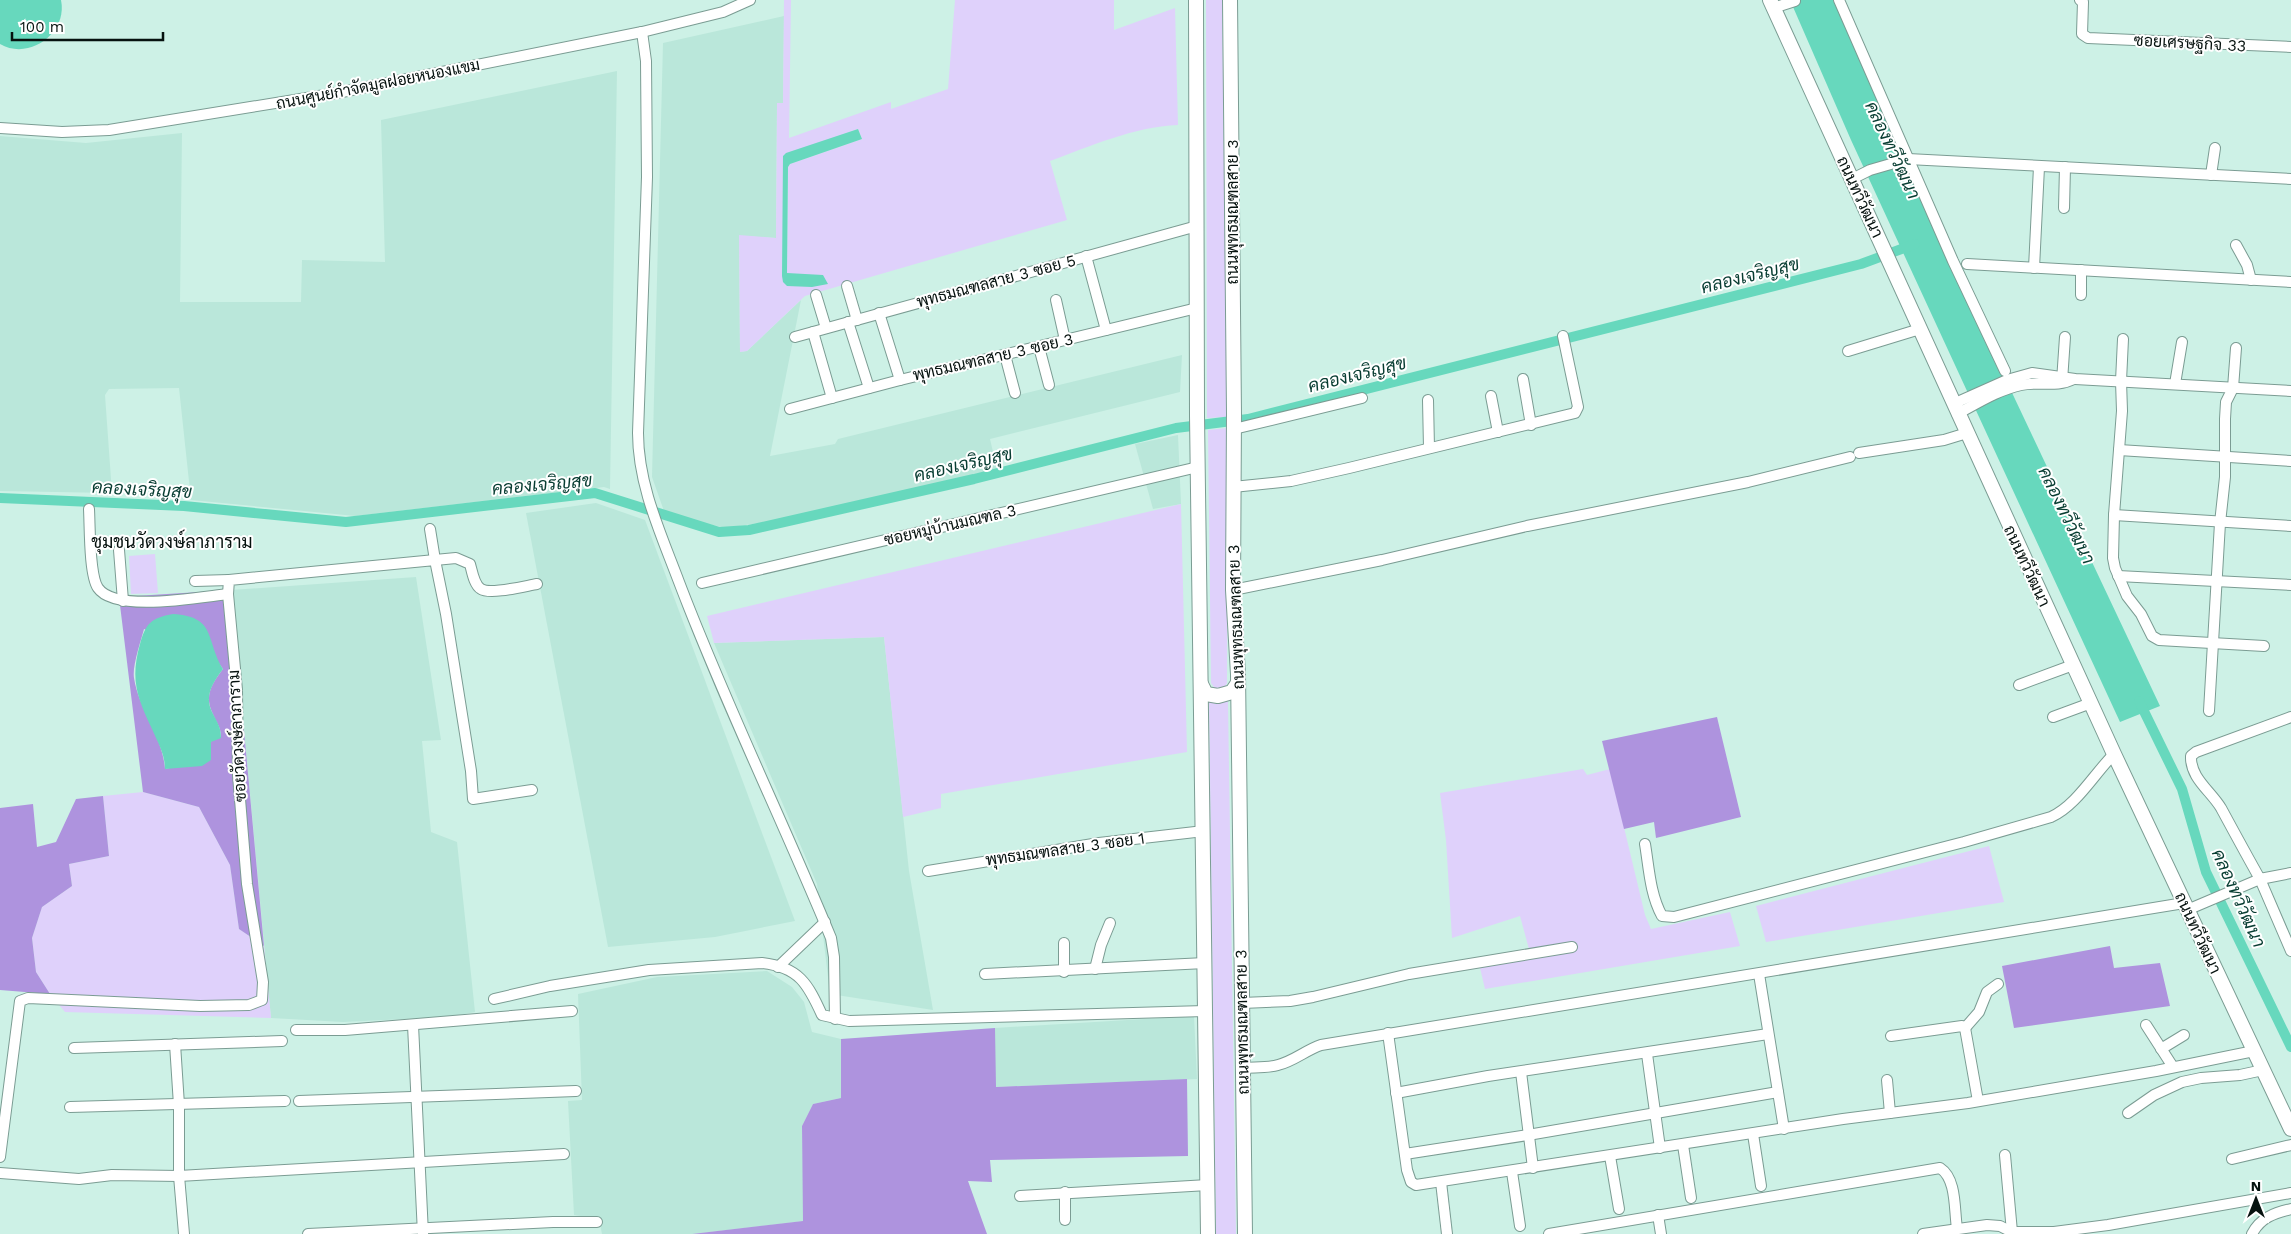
<svg xmlns="http://www.w3.org/2000/svg" width="2291" height="1234" viewBox="0 0 2291 1234" font-family="'Work Sans',Sarabun,sans-serif">
<style>
.built{fill:#bae7da}
.green{fill:#dfd1fb;fill-rule:evenodd}
.forest{fill:#ae93de;fill-rule:evenodd}
.water{fill:#67d8bd}
.lines{fill:none;stroke-linecap:round;stroke-linejoin:round}
.canal{stroke:#67d8bd;stroke-width:10}
.street-casing{stroke:#7b9c93;stroke-width:12}
.secondary-casing{stroke:#7b9c93;stroke-width:16}
.street{stroke:#fff;stroke-width:10}
.secondary{stroke:#fff;stroke-width:14}
.labels{text-anchor:middle;dominant-baseline:central;stroke-width:4;stroke-linejoin:round;paint-order:stroke}
.street-label{font-size:16px;fill:#06120f;stroke:#fff}
.water-label{font-size:18px;font-style:italic;fill:#083d32;stroke:#fff}
.neighbourhood-label{font-size:18px;fill:#06120f;stroke:#fff}
</style>
<rect width="100%" height="100%" fill="#cdf1e6"/>
<!-- built -->
<g class="built">
<path d="M 784,16 L 783,103 L 777,104 L 776,238 L 739,236 L 740,352 L 747,351 L 801,300 L 770,456 L 835,444 L 838,439 L 1182,355 L 1180,392 L 990,439 L 997,469 L 778,520 L 726,528 L 665,514 L 652,477 L 663,43 Z"/>
<path d="M 617,71 L 610,489 L 604,487 L 355,516 L 191,500 L 179,388 L 109,389 L 105,395 L 112,493 L 0,491 L 0,136 L 86,143 L 182,133 L 180,302 L 301,302 L 302,260 L 385,262 L 381,120 Z"/>
<path d="M 1178,435 L 1181,504 L 1153,509 L 1135,444 Z"/>
<path d="M 596,503 L 645,520 L 795,921 L 715,937 L 608,947 L 526,513 Z"/>
<path d="M 416,577 L 441,740 L 422,741 L 431,832 L 457,842 L 475,1012 L 448,1017 L 343,1022 L 271,1018 L 231,590 Z"/>
<path d="M 884,637 L 909,871 L 933,1010 L 830,994 L 817,884 L 714,643 Z"/>
<path d="M 767,971 L 792,987 L 804,1002 L 812,1032 L 841,1039 L 841,1098 L 813,1104 L 802,1126 L 804,1221 L 692,1234 L 602,1234 L 599,1219 L 574,1215 L 568,1101 L 582,1100 L 578,994 L 657,977 Z"/>
<path d="M 1194,1016 L 1197,1079 L 995,1087 L 995,1028 Z"/>
</g>
<!-- green -->
<g class="green">
<path d="M 784,0 L 791,0 L 789,138 L 891,102 L 891,109 L 948,89 L 955,0 L 1114,0 L 1114,30 L 1175,8 L 1178,125 C 1133,127 1091,146 1050,161 L 1067,220 L 805,296 L 747,351 L 740,352 L 739,235 L 776,238 L 777,103 L 783,103 ZM 858,129 L 862,139 L 790,164 L 788,167 L 787,273 L 783,282 L 783,156 Z"/>
<path d="M 1206,0 L 1222,0 L 1227,417 L 1207,418 Z"/>
<path d="M 1228,428 L 1227,683 L 1224,689 L 1217,691 L 1211,683 L 1208,430 Z"/>
<path d="M 1181,504 L 1187,752 L 941,794 L 941,808 L 903,817 L 884,637 L 714,643 L 707,616 Z"/>
<path d="M 155,554 L 158,593 L 131,594 L 129,556 Z"/>
<path d="M 1209,701 L 1216,704 L 1228,701 L 1236,1234 L 1216,1234 Z"/>
<path d="M 1583,769 L 1587,775 L 1610,769 L 1645,915 L 1651,929 L 1730,912 L 1740,946 L 1485,989 L 1480,968 L 1529,949 L 1520,916 L 1452,938 L 1446,840 L 1440,793 Z"/>
<path d="M 143,792 L 199,807 L 230,865 L 239,929 L 264,946 L 271,1018 L 65,1012 L 50,994 L 36,972 L 32,938 L 42,907 L 72,886 L 69,864 L 109,856 L 103,796 Z"/>
<path d="M 1989,846 L 2004,902 L 1766,942 L 1756,906 Z"/>
</g>
<!-- forest -->
<g class="forest">
<path d="M 231,590 L 264,946 L 239,929 L 230,865 L 199,807 L 143,792 L 119,597 ZM 144,629 L 218,662 L 223,669 C 213,682 204,695 212,712 C 216,722 221,727 221,737 L 210,742 L 211,759 L 165,769 C 163,737 139,710 134,678 C 132,666 141,641 144,629 Z"/>
<path d="M 1717,717 L 1741,817 L 1656,838 L 1654,822 L 1624,829 L 1602,741 Z"/>
<path d="M 103,796 L 109,856 L 69,864 L 72,886 L 42,907 L 32,938 L 36,972 L 50,994 L 0,990 L 0,808 L 33,804 L 37,847 L 56,842 L 76,799 Z"/>
<path d="M 2110,946 L 2114,968 L 2160,963 L 2170,1006 L 2014,1028 L 2002,966 Z"/>
<path d="M 995,1028 L 996,1087 L 1187,1079 L 1188,1156 L 990,1160 L 992,1182 L 968,1181 L 987,1234 L 692,1234 L 803,1221 L 802,1126 L 813,1104 L 841,1098 L 841,1039 Z"/>
</g>
<!-- water -->
<g class="water">
<path d="M 0,0 L 61,0 C 68,33 29,61 0,44 Z"/>
<path d="M 1790,0 L 1833,0 L 1988,342 L 2160,706 L 2120,722 L 1851,140 Z"/>
<path d="M 858,129 L 862,139 L 790,164 L 788,167 L 787,273 L 823,275 L 828,284 L 812,287 L 787,286 L 783,282 L 782,276 L 783,156 L 786,153 Z"/>
<path d="M 173,614 C 217,617 205,639 223,669 C 213,682 204,696 212,712 C 217,722 221,727 221,738 L 211,742 L 211,760 L 202,766 L 165,769 C 165,754 158,743 152,729 C 137,697 130,680 140,644 C 146,623 151,618 173,614 Z"/>
</g>
<g class="lines">
<!-- canal -->
<g class="canal">
<path d="M 0,498 L 184,506 L 346,522 L 595,493 L 719,532 L 749,530 L 974,479 L 1176,428 L 1248,419 L 1861,264 L 1915,244"/>
<path d="M 2139,701 L 2182,789 L 2206,872 L 2291,1047"/>
</g>
<defs>
<g id="street">
<path d="M 1839,0 L 1953,261 L 2005,371"/>
<path d="M 2080,0 L 2083,2 L 2082,34 L 2088,38 L 2291,47"/>
<path d="M 1773,8 L 1795,1"/>
<path d="M 642,32 L 646,61 L 647,177 L 638,433 C 638,485 661,534 679,582 C 725,703 782,819 831,938 L 834,957 L 835,1019"/>
<path d="M 0,128 L 62,132 L 109,130 L 337,93 L 642,32 L 723,12 L 750,0"/>
<path d="M 2211,175 L 2215,148"/>
<path d="M 1852,179 L 1870,170 L 1908,159 L 2291,179"/>
<path d="M 2064,208 L 2065,167"/>
<path d="M 2236,245 L 2247,265 L 2251,280"/>
<path d="M 1086,256 L 1106,330"/>
<path d="M 1967,264 L 2291,282"/>
<path d="M 2034,268 L 2039,167"/>
<path d="M 2081,270 L 2081,295"/>
<path d="M 847,286 L 857,320"/>
<path d="M 816,295 L 826,328"/>
<path d="M 1056,300 L 1065,340"/>
<path d="M 879,313 L 900,380"/>
<path d="M 848,322 L 869,388"/>
<path d="M 813,332 L 832,398"/>
<path d="M 795,337 L 1197,226"/>
<path d="M 2123,339 L 2121,381 L 2122,411 L 2114,515 L 2113,558 L 2115,568 L 2127,596 L 2141,614 L 2152,636 L 2159,640 L 2264,646"/>
<path d="M 1039,347 L 1049,385"/>
<path d="M 1848,351 L 1920,329"/>
<path d="M 1005,355 L 1015,393"/>
<path d="M 1523,379 L 1531,425"/>
<path d="M 2062,381 L 2065,337"/>
<path d="M 2175,384 L 2182,342"/>
<path d="M 1491,396 L 1498,432"/>
<path d="M 1428,400 L 1429,448"/>
<path d="M 1953,404 L 2007,380 L 2032,373 L 2075,379 L 2291,391"/>
<path d="M 790,409 L 900,380 L 1197,308"/>
<path d="M 1957,414 C 1978,403 1998,390 2021,385 C 2039,381 2056,388 2074,379"/>
<path d="M 1234,429 L 1362,398"/>
<path d="M 2119,450 L 2291,461"/>
<path d="M 1859,453 L 1944,440 L 1967,433"/>
<path d="M 1233,487 L 1291,481 L 1349,468 L 1575,413 L 1578,407 L 1563,336"/>
<path d="M 89,509 C 90,526 89,575 98,588 C 115,613 200,597 228,594"/>
<path d="M 2114,515 L 2291,526"/>
<path d="M 430,529 L 435,560 L 456,558 L 470,564 C 472,571 474,585 481,589 C 490,595 525,586 537,584"/>
<path d="M 119,550 L 123,601"/>
<path d="M 2118,576 L 2291,585"/>
<path d="M 195,581 L 229,580"/>
<path d="M 702,583 L 1198,467"/>
<path d="M 1233,590 L 1382,560 L 1527,526 L 1748,482 L 1850,457"/>
<path d="M 2019,685 L 2073,665"/>
<path d="M 2209,711 L 2220,523 L 2225,477 L 2225,419 L 2226,402 L 2233,388 L 2236,348"/>
<path d="M 2053,717 L 2091,703"/>
<path d="M 2291,717 L 2196,752 L 2191,756 C 2190,778 2211,791 2221,808 C 2234,832 2247,856 2260,879 L 2291,873"/>
<path d="M 1645,844 C 1649,868 1650,894 1662,916 L 1674,917 L 1964,842 L 2051,817 C 2076,806 2094,774 2114,754"/>
<path d="M 928,871 L 1099,843 L 1204,831"/>
<path d="M 2187,910 L 2260,879 L 2291,951"/>
<path d="M 778,967 L 825,922"/>
<path d="M 1095,969 L 1101,945 L 1110,923"/>
<path d="M 1064,972 L 1064,943"/>
<path d="M 985,974 L 1205,963"/>
<path d="M 1759,974 L 1784,1129"/>
<path d="M 494,999 L 550,986 L 649,970 L 762,963 C 799,967 808,984 822,1015 L 849,1021 L 1205,1011"/>
<path d="M 1242,1003 L 1290,1001 L 1313,997 L 1409,974 L 1572,947"/>
<path d="M 413,1025 L 423,1234"/>
<path d="M 2146,1025 L 2173,1067"/>
<path d="M 1965,1028 L 1979,1012 L 1987,992 L 1998,984"/>
<path d="M 296,1030 L 345,1030 L 572,1011"/>
<path d="M 1388,1033 L 1407,1170 L 1411,1182 L 1416,1185 L 1843,1119 L 1968,1103 L 2156,1071 L 2254,1051"/>
<path d="M 1891,1036 L 1962,1026 L 1965,1028 L 1978,1101"/>
<path d="M 175,1044 L 179,1105 L 179,1176 L 184,1234"/>
<path d="M 74,1048 L 282,1041"/>
<path d="M 2161,1049 L 2184,1035"/>
<path d="M 1647,1054 L 1660,1148"/>
<path d="M 1243,1068 C 1254,1067 1268,1068 1278,1065 C 1294,1061 1306,1050 1321,1045 L 2184,903"/>
<path d="M 1521,1072 L 1533,1168"/>
<path d="M 1887,1080 L 1890,1113"/>
<path d="M 1396,1093 L 1488,1076 L 1768,1034"/>
<path d="M 299,1101 L 576,1091"/>
<path d="M 70,1107 L 285,1101"/>
<path d="M 2128,1113 L 2154,1095 L 2182,1082 L 2201,1078 L 2240,1075 L 2263,1070"/>
<path d="M 1753,1134 L 1761,1186"/>
<path d="M 1683,1145 L 1691,1198"/>
<path d="M 1405,1154 L 1528,1135 L 1778,1092"/>
<path d="M 2005,1155 L 2012,1232"/>
<path d="M 1610,1156 L 1619,1209"/>
<path d="M 0,1157 L 20,1001 L 28,998 L 200,1006 L 249,1005 L 262,1000 L 263,982 L 247,884 L 238,775 L 237,690 L 228,594 L 229,580 L 435,560 L 446,614 L 471,771 L 473,799 L 532,790"/>
<path d="M 2232,1159 L 2291,1145"/>
<path d="M 1512,1172 L 1520,1226"/>
<path d="M 0,1173 L 79,1179 L 112,1175 L 179,1176 L 564,1154"/>
<path d="M 1441,1182 L 1447,1234"/>
<path d="M 1065,1192 L 1065,1220"/>
<path d="M 1020,1196 L 1208,1185"/>
<path d="M 1658,1215 L 1661,1234"/>
<path d="M 308,1234 L 553,1222 L 597,1222"/>
<path d="M 1549,1234 L 1940,1168 C 1957,1179 1954,1210 1957,1228"/>
<path d="M 1923,1234 L 1987,1225 L 2000,1226 L 2012,1232 L 2054,1232 L 2108,1225 L 2291,1193"/>
<path d="M 2252,1234 C 2260,1218 2274,1213 2291,1209"/>
</g>
<g id="secondary">
<path d="M 1196,0 L 1197,416 L 1208,1234"/>
<path d="M 1230,0 L 1234,414 L 1233,590 L 1238,674 L 1245,1234"/>
<path d="M 1770,0 L 2114,754 L 2291,1129"/>
<path d="M 1201,684 L 1206,694 L 1218,696 L 1232,692 L 1238,683"/>
</g>
</defs>
<!-- street casing -->
<use href="#street" class="street-casing"/>
<!-- secondary casing -->
<use href="#secondary" class="secondary-casing"/>
<!-- street -->
<use href="#street" class="street"/>
<!-- secondary -->
<use href="#secondary" class="secondary"/>
</g>
<g class="labels">
<!-- street labels -->
<g class="street-label">
<text transform="translate(2190 43) rotate(3)">ซอยเศรษฐกิจ 33</text>
<text transform="translate(378 84) rotate(-11)">ถนนศูนย์กำจัดมูลฝอยหนองแขม</text>
<text transform="translate(1860 197) rotate(65)">ถนนทวีวัฒนา</text>
<text transform="translate(1232 212) rotate(-90)">ถนนพุทธมณฑลสาย 3</text>
<text transform="translate(996 281) rotate(-15)">พุทธมณฑลสาย 3 ซอย 5</text>
<text transform="translate(993 357) rotate(-13)">พุทธมณฑลสาย 3 ซอย 3</text>
<text transform="translate(950 525) rotate(-13)">ซอยหมู่บ้านมณฑล 3</text>
<text transform="translate(2027 566) rotate(65)">ถนนทวีวัฒนา</text>
<text transform="translate(1236 617) rotate(-92)">ถนนพุทธมณฑลสาย 3</text>
<text transform="translate(237 736) rotate(-93)">ซอยวัดวงษ์ลาภาราม</text>
<text transform="translate(1065 849) rotate(-8)">พุทธมณฑลสาย 3 ซอย 1</text>
<text transform="translate(2198 933) rotate(65)">ถนนทวีวัฒนา</text>
<text transform="translate(1242 1022) rotate(-91)">ถนนพุทธมณฑลสาย 3</text>
</g>
<!-- water labels -->
<g class="water-label">
<text transform="translate(1893 150) rotate(65)">คลองทวีวัฒนา</text>
<text transform="translate(1750 275) rotate(-14)">คลองเจริญสุข</text>
<text transform="translate(1357 374) rotate(-14)">คลองเจริญสุข</text>
<text transform="translate(963 464) rotate(-13)">คลองเจริญสุข</text>
<text transform="translate(542 484) rotate(-5)">คลองเจริญสุข</text>
<text transform="translate(142 489) rotate(3)">คลองเจริญสุข</text>
<text transform="translate(2067 515) rotate(64)">คลองทวีวัฒนา</text>
<text transform="translate(2239 898) rotate(66)">คลองทวีวัฒนา</text>
</g>
<!-- neighbourhood labels -->
<g class="neighbourhood-label">
<text x="172" y="541">ชุมชนวัดวงษ์ลาภาราม</text>
</g>
</g>
<!-- north arrow -->
<g transform="translate(2256 1199)" stroke="#ffffff" stroke-width="4" paint-order="stroke">
<path d="M0-4L9 19L0 12L-9 19Z" fill="#06120f"/>
<text y="-8" font-size="14" font-weight="bold" text-anchor="middle" fill="#06120f">N</text>
</g>
<!-- scale -->
<path d="M12 32v8h151v-8" fill="none" stroke="#06120f" stroke-width="2.5"/>
<text x="20" y="32" font-size="15" fill="#06120f" stroke="#ffffff" stroke-width="4" paint-order="stroke">100 m</text>
</svg>
